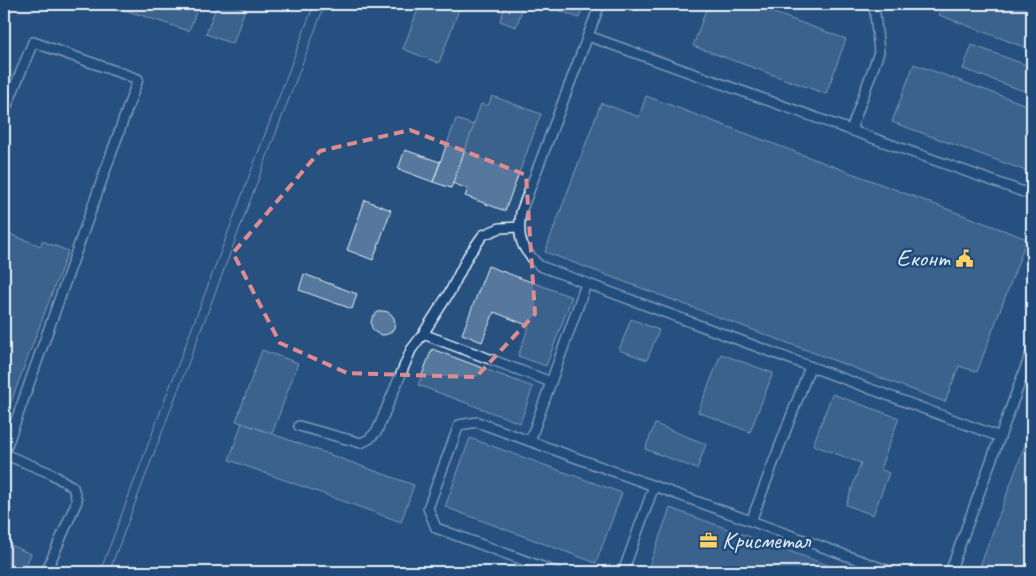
<svg xmlns="http://www.w3.org/2000/svg" width="1036" height="576" viewBox="0 0 1036 576" font-family="Caveat,sans-serif">
<style>
.building{fill:#57789d;stroke:#e8f1f8}
.lines{fill:none;stroke-linecap:round;stroke-linejoin:round}
.service-casing{stroke:#e8f1f8;stroke-width:12}
.service{stroke:#1f4a7a;stroke-width:9}
.tram{stroke:#e8f1f8;stroke-width:1}
.marked{fill:none;stroke:#df8c90;stroke-width:4;stroke-dasharray:10 6;stroke-linejoin:round}
.labels{text-anchor:middle;dominant-baseline:central;stroke-width:5;stroke-linejoin:round;paint-order:stroke}
.poi-label{font-size:24px;fill:#e8f1f8;stroke:#1f4a7a;text-anchor:end}
</style>
<rect width="100%" height="100%" fill="#27517f"/>
<filter id="ink" filterUnits="userSpaceOnUse"><feTurbulence type="fractalNoise" baseFrequency=".02" numOctaves="2"/><feDisplacementMap in="SourceGraphic" scale="10" xChannelSelector="R" yChannelSelector="G"/><feConvolveMatrix kernelMatrix="1 2 1 2 8 2 1 2 1" color-interpolation-filters="sRGB"/></filter>
<g filter="url(#ink)">
<!-- building -->
<g class="building">
<path d="M 124,4 L 199,4 L 189,31 L 122,9 Z"/>
<path d="M 217,4 L 231,4 L 245,9 L 233,44 L 206,34 Z"/>
<path d="M 420,4 L 461,4 L 439,63 L 403,49 Z"/>
<path d="M 506,4 L 524,4 L 516,27 L 500,21 Z"/>
<path d="M 543,4 L 584,4 L 579,18 Z"/>
<path d="M 708,4 L 750,4 L 846,39 L 826,94 L 693,46 Z"/>
<path d="M 943,4 L 1025,4 L 1032,6 L 1032,50 L 939,15 Z"/>
<path d="M 972,45 L 1032,67 L 1032,94 L 963,69 Z"/>
<path d="M 914,64 L 1032,107 L 1032,173 L 892,122 Z"/>
<path d="M 492,96 L 541,114 L 505,211 L 465,196 L 468,189 L 452,183 L 481,104 L 488,106 Z"/>
<path d="M 646,96 L 1027,239 L 977,372 L 959,366 L 945,402 L 545,252 L 601,103 L 639,117 Z"/>
<path d="M 456,119 L 474,125 L 451,188 L 433,182 Z"/>
<path d="M 405,150 L 440,162 L 433,182 L 398,169 Z"/>
<path d="M 365,200 L 391,210 L 373,260 L 347,250 Z"/>
<path d="M 4,232 L 41,246 L 42,241 L 68,251 L 4,420 Z"/>
<path d="M 488,266 L 572,297 L 546,366 L 518,356 L 529,326 L 494,312 L 482,342 L 462,334 Z"/>
<path d="M 304,274 L 357,294 L 352,309 L 299,290 Z"/>
<circle cx="383" cy="323" r="12"/>
<path d="M 631,319 L 659,330 L 647,360 L 619,350 Z"/>
<path d="M 432,349 L 533,387 L 520,423 L 418,385 Z"/>
<path d="M 262,350 L 298,363 L 272,434 L 236,421 Z"/>
<path d="M 721,354 L 773,373 L 750,432 L 698,412 Z"/>
<path d="M 832,394 L 899,418 L 880,469 L 889,473 L 873,515 L 846,505 L 861,463 L 813,445 Z"/>
<path d="M 242,423 L 414,485 L 401,522 L 229,460 Z"/>
<path d="M 655,424 L 706,444 L 697,469 L 645,449 Z"/>
<path d="M 1032,426 L 1032,572 L 978,572 Z"/>
<path d="M 470,438 L 622,493 L 596,563 L 445,507 Z"/>
<path d="M 670,508 L 847,572 L 647,572 Z"/>
<path d="M 4,542 L 31,554 L 23,572 L 4,572 Z"/>
</g>
<g class="lines">
<defs>
<g id="service">
<path d="M 600,4 L 521,212 C 517,238 521,249 540,266 L 1000,437"/>
<path d="M 588,36 L 1032,195"/>
<path d="M 4,113 L 33,42 L 138,79 L 4,454 L 50,473 L 73,487 L 77,501 L 46,572"/>
<path d="M 851,130 L 879,52 L 874,4"/>
<path d="M 423,334 L 551,382"/>
<path d="M 299,426 L 361,443 L 369,439 L 377,431 L 411,350 L 423,334 L 451,290 L 468,256 L 483,235 L 500,228 L 519,227"/>
<path d="M 530,441 L 586,284"/>
<path d="M 751,521 L 810,367"/>
<path d="M 556,572 L 436,528 L 428,508 L 459,425 L 477,422 L 892,572"/>
<path d="M 623,572 L 654,486"/>
<path d="M 950,572 L 1032,350"/>
</g>
</defs>
<!-- service casing -->
<use href="#service" class="service-casing"/>
<!-- service -->
<use href="#service" class="service"/>
<!-- tram -->
<g class="tram">
<path d="M 100,572 L 314,4"/>
<path d="M 109,572 L 325,4"/>
</g>
</g>
</g>
<!-- marked area -->
<path d="M0 0H1036V576H0ZM 410,130 L 526,175 L 535,314 L 476,377 L 347,373 L 280,343 L 233,253 L 320,151 Z" fill="#27517f" fill-opacity=".55" fill-rule="evenodd"/>
<path class="marked" d="M 410,130 L 526,175 L 535,314 L 476,377 L 347,373 L 280,343 L 233,253 L 320,151 Z"/>
<!-- icons -->
<defs>
<symbol id="civic-bare" viewBox="-9 -9 18 18"><path d="M-.6-6.5H3V-4.5H.6V-3L4-1V1h2V6H-6V1h2V-1L-.6-3ZM-1.2 2.5V6h2.4V2.5Z" fill="#ffd166" stroke="#1f4a7a" stroke-width="2.5" paint-order="stroke"/></symbol>
<symbol id="office-bare" viewBox="-9 -9 18 18"><path d="M-6-3h4V-5.5h4V-3h4V5H-6ZM-1-4.5V-3h2v-1.5ZM-6 0V1H6V0Z" fill="#ffd166" stroke="#1f4a7a" stroke-width="2.5" paint-order="stroke"/></symbol>
</defs>
<g fill-rule="evenodd">
<use href="#civic-bare" x="952" y="246" width="25" height="25"/>
<use href="#office-bare" x="696" y="528" width="25" height="25"/>
</g>
<g class="labels">
<!-- poi labels -->
<g class="poi-label">
<text x="950" y="258">Еконт</text>
<text x="722" y="540" text-anchor="start">Крисметал</text>
</g>
</g>
<!-- margin -->
<rect width="1036" height="576" fill="none" stroke="#1f4a7a" stroke-width="20"/>
<rect x="10" y="10" width="1016" height="556" fill="none" stroke="#e8f1f8" stroke-width="2" filter="url(#ink)"/>
</svg>
